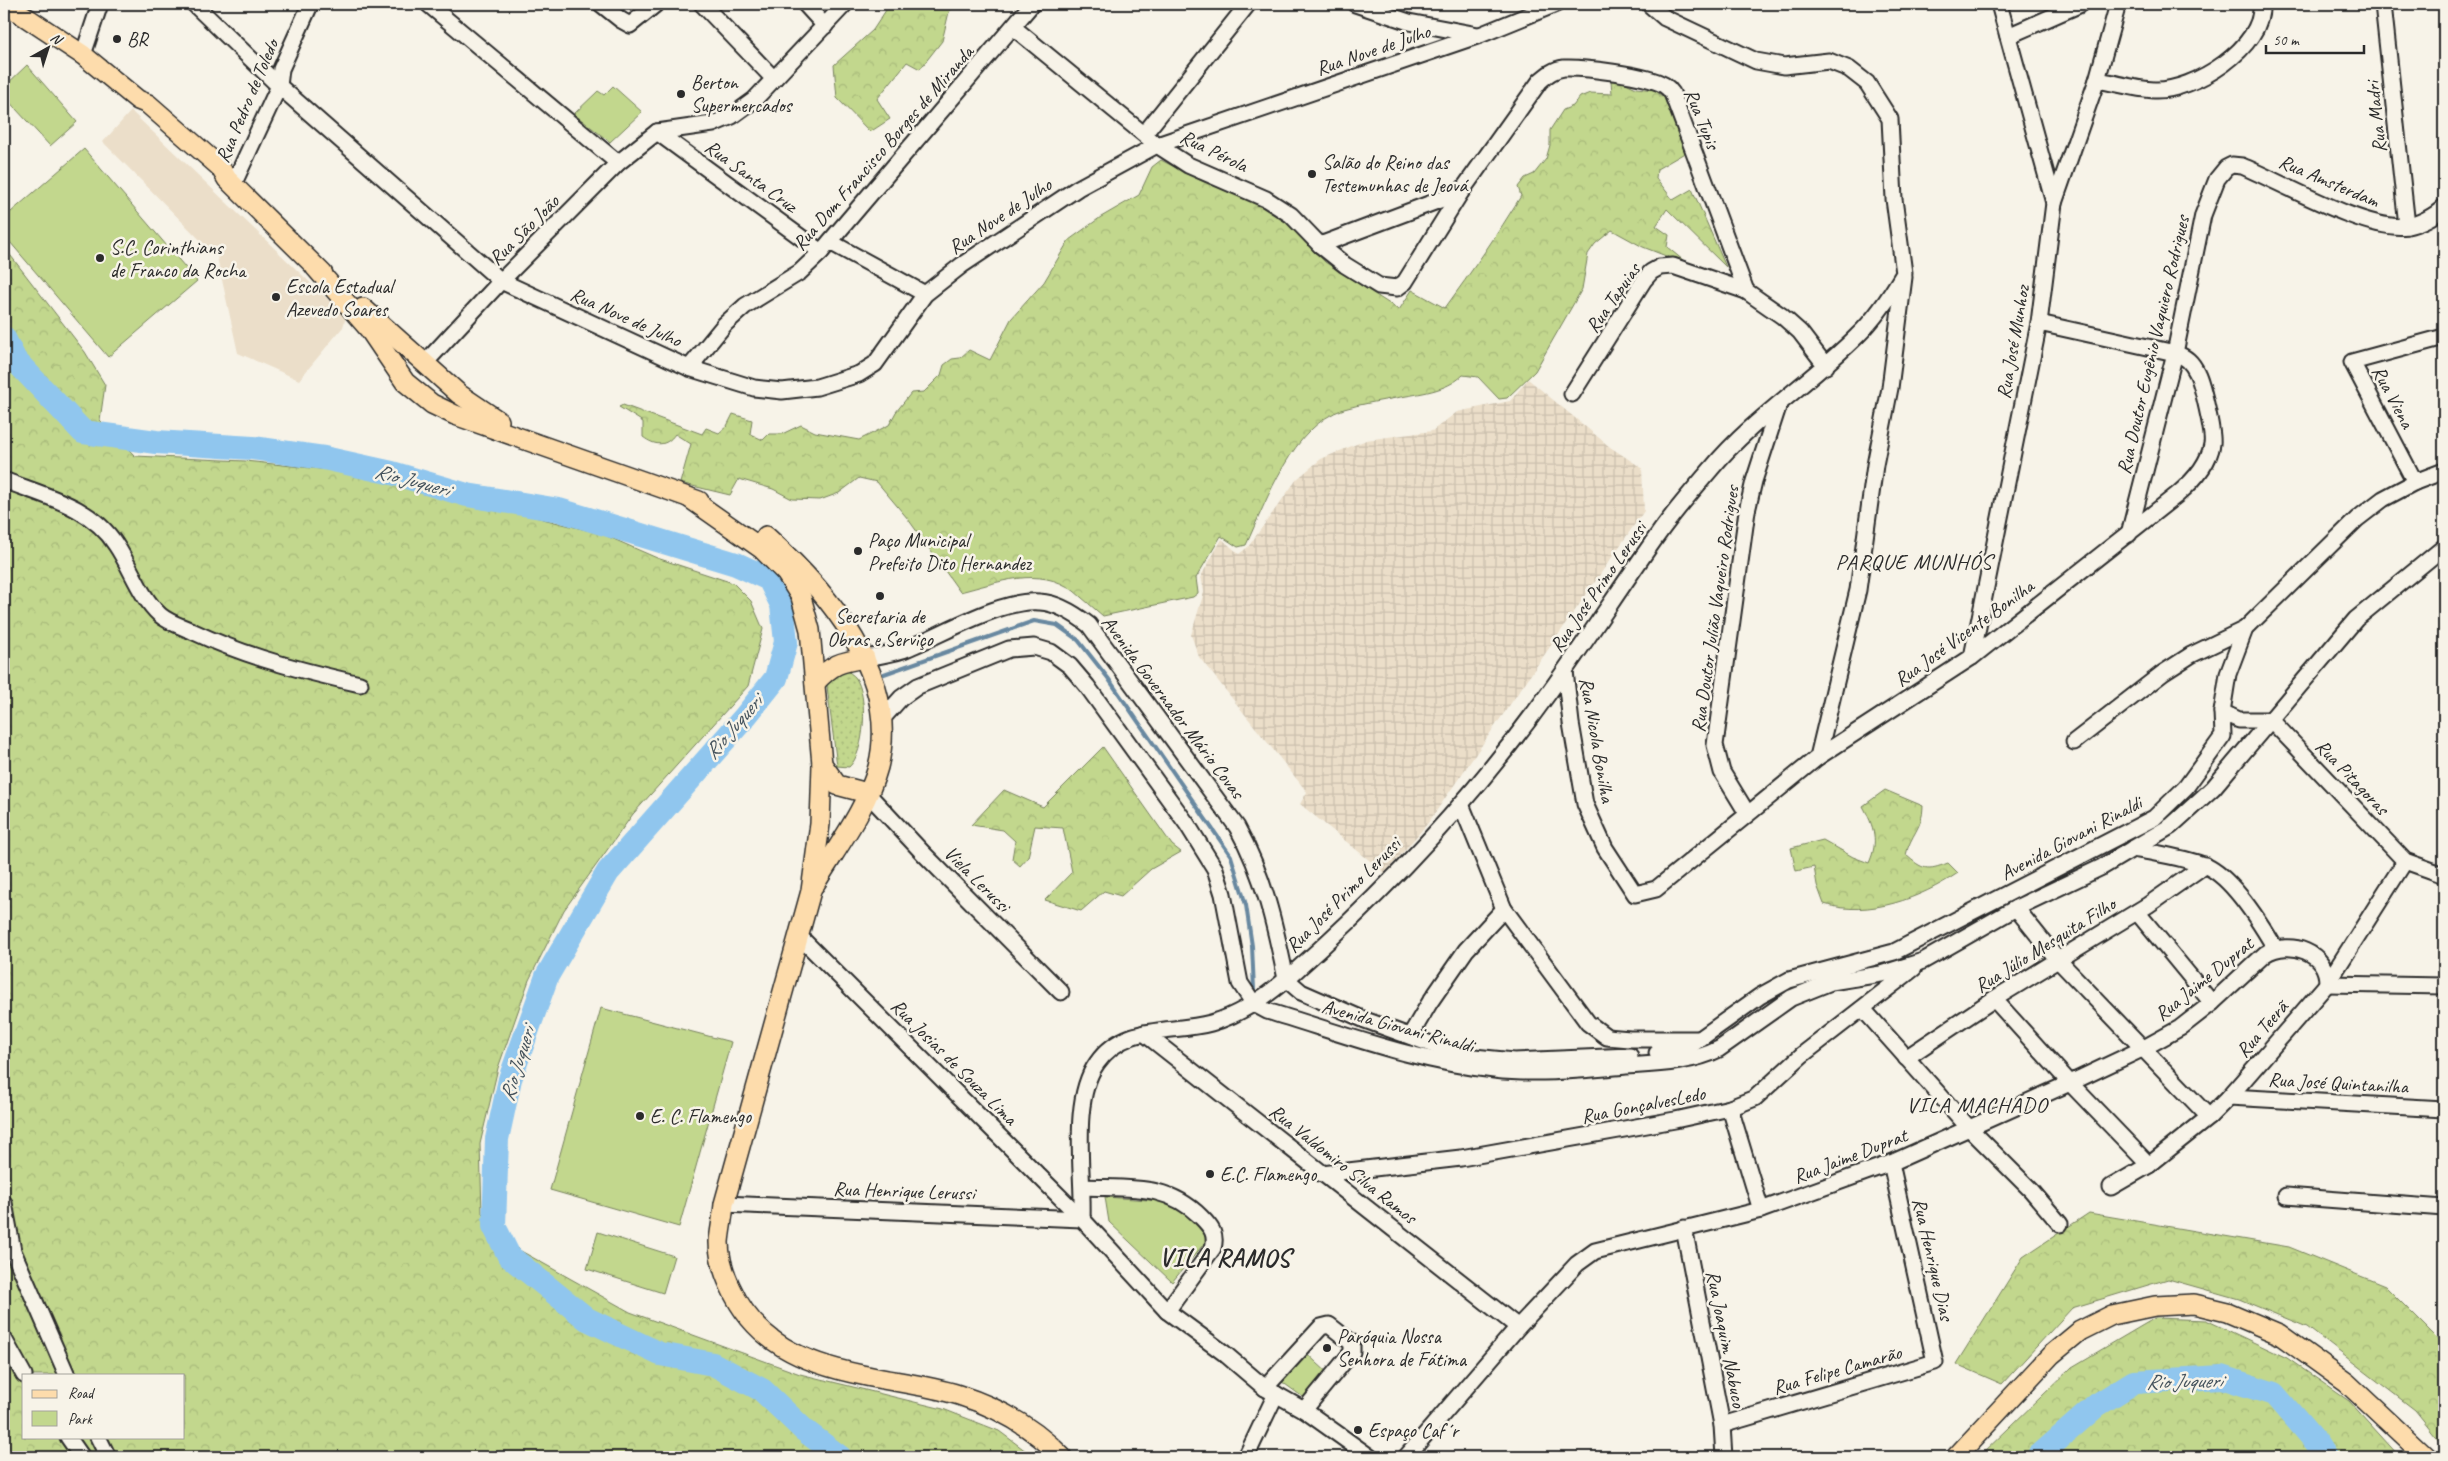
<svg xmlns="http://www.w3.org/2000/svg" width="2448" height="1461" viewBox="0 0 2448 1461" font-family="Caveat,sans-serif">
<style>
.built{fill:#ebdec9}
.industrial{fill:url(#industrial-grid)}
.grass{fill:url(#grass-dots);stroke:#76815c}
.forest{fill:url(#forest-crowns);stroke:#76815c;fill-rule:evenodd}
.park{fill:#c2d78d;stroke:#76815c}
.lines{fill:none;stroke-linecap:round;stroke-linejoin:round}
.stream{stroke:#6888a0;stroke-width:4}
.river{stroke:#90c6ee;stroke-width:24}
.minor-casing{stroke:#2b2b2b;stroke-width:19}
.major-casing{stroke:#2b2b2b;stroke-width:22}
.minor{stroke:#f7f3e8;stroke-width:15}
.major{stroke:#fddcac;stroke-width:19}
.poi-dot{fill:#2b2b2b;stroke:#f7f3e8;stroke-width:2}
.labels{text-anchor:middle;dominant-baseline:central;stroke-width:5;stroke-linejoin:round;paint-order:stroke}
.poi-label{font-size:20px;fill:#2b2b2b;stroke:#f7f3e8;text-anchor:start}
.street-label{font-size:20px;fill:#2b2b2b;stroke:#f7f3e8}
.water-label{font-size:21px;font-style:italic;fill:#44525c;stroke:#f7f3e8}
.quarter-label{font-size:22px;letter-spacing:1px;fill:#2b2b2b;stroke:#f7f3e8}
.district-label{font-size:25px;font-weight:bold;letter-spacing:1px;fill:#2b2b2b;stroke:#f7f3e8}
</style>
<defs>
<pattern id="industrial-grid" width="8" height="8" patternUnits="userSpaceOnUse" patternTransform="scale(1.25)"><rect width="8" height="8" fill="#ebdec9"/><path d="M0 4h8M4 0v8" fill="none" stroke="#cabfad"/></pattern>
<pattern id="grass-dots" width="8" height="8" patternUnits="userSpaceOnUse" patternTransform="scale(1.25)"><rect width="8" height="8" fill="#c2d78d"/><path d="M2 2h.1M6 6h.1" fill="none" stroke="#a7b97a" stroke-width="1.8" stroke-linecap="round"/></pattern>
<pattern id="forest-crowns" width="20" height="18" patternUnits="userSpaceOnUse" patternTransform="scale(1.25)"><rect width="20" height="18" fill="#c2d78d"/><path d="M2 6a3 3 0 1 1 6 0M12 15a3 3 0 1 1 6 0" fill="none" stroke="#a7b97a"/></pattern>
</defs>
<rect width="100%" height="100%" fill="#f7f3e8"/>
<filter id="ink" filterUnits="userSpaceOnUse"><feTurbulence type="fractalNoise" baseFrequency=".02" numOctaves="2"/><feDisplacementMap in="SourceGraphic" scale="10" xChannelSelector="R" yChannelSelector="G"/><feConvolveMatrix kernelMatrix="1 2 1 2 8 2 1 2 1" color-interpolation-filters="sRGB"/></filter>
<g filter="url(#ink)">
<!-- built -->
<path class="built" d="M 131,111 L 346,317 L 343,327 L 299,380 L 238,353 L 217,257 L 103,142 Z"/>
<!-- industrial -->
<path class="industrial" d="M 1528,379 L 1610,447 L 1642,468 L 1644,511 L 1428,823 L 1385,873 L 1300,804 L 1307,792 L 1199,657 L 1191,635 L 1204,592 L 1201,576 L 1222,539 L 1239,554 L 1248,547 L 1297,479 L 1321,459 L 1366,440 L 1432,431 L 1457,412 L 1510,401 Z"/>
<!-- grass -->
<path class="grass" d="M 846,670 C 849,672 853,675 855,677 C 869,695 865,753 849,767 L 837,766 L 826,678 Z"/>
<!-- forest -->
<g class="forest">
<path d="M 890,4 L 956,4 L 949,12 L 942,41 L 920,69 L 907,62 L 877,99 L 890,119 L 870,132 L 837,98 L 834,65 L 873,30 Z"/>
<path d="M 1611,80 L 1626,83 L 1636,88 L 1655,90 L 1664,98 L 1688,151 L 1657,169 L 1656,178 L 1673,200 L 1692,189 L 1726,267 L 1667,209 L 1656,226 L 1669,235 L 1667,247 L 1689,265 L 1643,247 L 1612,230 L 1595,244 L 1588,254 L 1582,289 L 1535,371 L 1507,398 L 1499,399 L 1478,377 L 1463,375 C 1445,392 1420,393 1396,398 C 1379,401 1361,404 1344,409 C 1292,426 1267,500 1246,545 L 1238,547 L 1221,536 L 1196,578 L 1198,593 L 1193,597 L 1103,616 C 1093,608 1084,599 1074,591 C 1039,565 997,583 960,592 L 908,519 L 877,482 L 859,478 L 839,493 L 820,500 L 792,499 L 773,489 L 739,479 L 730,495 L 680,483 L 691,444 L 675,434 C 666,447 655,446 643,437 L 643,422 L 619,407 L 623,405 L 702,434 L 706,428 L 719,433 L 727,426 L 733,414 L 752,420 L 750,434 L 763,440 L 769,434 L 782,434 L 801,425 L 815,432 L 859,440 L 889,425 L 896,412 L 911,393 L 924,392 L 941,375 L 944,365 L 952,359 L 960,358 L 969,350 L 990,360 L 1011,319 L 1044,282 L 1069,240 L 1101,217 L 1139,195 L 1152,167 L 1161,160 L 1204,182 L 1242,191 L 1286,220 L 1325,262 L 1399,310 L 1412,290 L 1445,308 C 1472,271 1497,235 1521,196 L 1518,187 L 1525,178 L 1534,174 L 1546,159 L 1550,145 L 1550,130 L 1563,110 L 1573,106 L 1580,97 L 1590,93 L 1612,94 Z"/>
<path d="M 4,247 L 85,352 L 105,385 L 100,420 L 135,456 L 245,461 L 348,472 L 463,505 L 531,516 L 602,534 L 657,558 L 733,583 L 751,601 L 763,629 L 748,686 L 633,814 L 564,910 L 529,980 L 498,1068 L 480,1144 L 482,1213 L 521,1251 L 630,1312 L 800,1374 L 943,1409 L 999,1431 L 1034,1457 L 4,1457 ZM 24,1375 L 184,1375 L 184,1437 L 24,1437 Z"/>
<path d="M 1103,747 L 1172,845 L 1181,852 L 1151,869 L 1121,896 L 1104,891 L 1081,911 L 1045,900 L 1072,872 L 1063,828 L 1035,826 L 1028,857 L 1020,866 L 1012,859 L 1015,841 L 1003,830 L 971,825 L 1004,790 L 1043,807 Z"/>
<path d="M 1885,790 L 1923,806 C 1923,828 1910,835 1906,855 C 1923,870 1927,871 1948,863 L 1958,873 C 1921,898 1869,918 1824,904 L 1817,885 L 1814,867 L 1796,871 L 1791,848 L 1823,840 L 1853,857 L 1869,863 C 1879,841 1874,827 1863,806 Z"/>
<path d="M 2089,1213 L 2289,1247 L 2385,1286 L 2444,1345 L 2444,1446 L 2415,1410 L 2307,1327 L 2239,1299 L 2168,1279 L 2072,1308 L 2002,1384 L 1956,1364 L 2023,1257 Z"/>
<path d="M 2155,1318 L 2206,1320 L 2287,1358 L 2349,1401 L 2400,1457 L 1979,1457 L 2072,1367 Z"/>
</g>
<!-- park -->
<g class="park">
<path d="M 27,65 L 77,122 L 50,146 L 4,96 L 4,87 Z"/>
<path d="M 613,86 L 642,112 L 610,142 L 574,114 L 598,91 L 604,95 Z"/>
<path d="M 84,149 L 197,281 L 108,357 L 4,235 L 4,218 Z"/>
<path d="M 601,1008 L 731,1042 L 679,1227 L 550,1190 Z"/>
<path d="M 1105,1197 L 1178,1202 L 1208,1239 L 1172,1282 L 1109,1222 Z"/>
<path d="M 598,1232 L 674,1256 L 663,1293 L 587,1269 Z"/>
<path d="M 1304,1351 L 1329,1374 L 1307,1400 L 1278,1379 Z"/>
</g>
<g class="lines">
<!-- stream -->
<path class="stream" d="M 884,674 L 1034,621 L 1057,625 L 1078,640 L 1108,678 L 1231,856 L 1246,905 L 1252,946 L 1254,989"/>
<!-- river -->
<g class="river">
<path d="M 4,338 L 15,360 L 83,432 L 156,442 L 253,448 L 324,458 L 392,473 L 467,495 L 559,510 L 736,564 L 769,579 L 782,605 L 786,642 L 776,678 L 744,718 L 608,872 L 547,976 L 510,1079 L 497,1139 L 494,1226 L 509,1256 L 587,1319 L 660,1354 L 713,1364 L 762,1390 L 804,1430 L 840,1457"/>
<path d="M 2038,1457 L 2097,1405 L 2134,1382 L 2222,1377 L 2274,1394 L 2316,1443 L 2325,1457"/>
</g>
<defs>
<g id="minor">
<path d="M 194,4 L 279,86 L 501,281 L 689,368 L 754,388 L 782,391 L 817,387 L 859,374 L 875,364 L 925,294 L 962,265 L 1078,188 L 1157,145 L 1480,35 L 1556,4"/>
<path d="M 428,4 L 618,163"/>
<path d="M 601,4 L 621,20 L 630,25 L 656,4"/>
<path d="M 702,4 L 774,79"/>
<path d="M 805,4 L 825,26"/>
<path d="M 1355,4 L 1409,22 L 1478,35"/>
<path d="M 2383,4 L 2407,226"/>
<path d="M 1013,27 L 1157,145 L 1188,165 L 1266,199 L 1291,215 L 1320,245 L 1345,265 L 1379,286 L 1397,288 L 1405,282 L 1461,192 L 1540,81 C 1547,75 1554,69 1564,68 C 1583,67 1647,75 1664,85 C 1667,87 1670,90 1672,93 L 1746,291"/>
<path d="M 2008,36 L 2081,4"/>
<path d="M 83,55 L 100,4"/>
<path d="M 2097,80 C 2116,83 2135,89 2154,90 C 2193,92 2265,47 2261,4"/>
<path d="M 657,132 L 821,252"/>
<path d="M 1145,133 L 1248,4"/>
<path d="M 233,185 L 279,86 L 281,69 L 310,5"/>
<path d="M 2054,203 L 2097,80 L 2118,4"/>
<path d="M 830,242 L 925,294"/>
<path d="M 1320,245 L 1461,192"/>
<path d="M 425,363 L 501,281 L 618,163 L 657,132 L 713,124 L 732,116 L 754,100 L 845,4"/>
<path d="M 689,368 L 725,324 L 745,306 L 800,272 L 821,252 L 1032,4"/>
<path d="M 1572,394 L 1644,280 L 1651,272 L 1660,267 L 1673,266 L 1746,291 L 1782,316 L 1800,332 L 1826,366"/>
<path d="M 4,480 C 44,496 92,506 116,545 C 131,567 140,597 160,615 C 169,623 184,627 194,632 C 247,657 303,671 360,684"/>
<path d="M 2415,482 L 2352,362 L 2444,337"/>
<path d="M 2129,534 L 2175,353 L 2203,215 L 2217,179 L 2226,168 L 2232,165 L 2242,166 C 2281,182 2367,232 2407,226 C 2419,224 2435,216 2444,207"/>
<path d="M 1972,657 L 2039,323 L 2054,203 L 1999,4"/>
<path d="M 865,658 C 877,656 891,654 903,650 C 940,636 1002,598 1040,602 C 1058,603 1075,614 1089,625 L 1237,827 C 1264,876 1275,925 1286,979"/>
<path d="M 1565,671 L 1571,723 L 1585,804 L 1605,848 L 1635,894 L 1656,889 L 1818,757 L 1972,657 L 2178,494 C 2192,482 2209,464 2212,444 C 2214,434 2202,383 2197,373 C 2192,362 2186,357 2175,353 L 2039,323"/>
<path d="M 2222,712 L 2239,720 L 2271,720 L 2405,861 L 2444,875"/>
<path d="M 882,719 L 901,698 L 918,686 L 1009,649 L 1034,647 L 1051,652 L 1070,666 L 1087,686 L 1187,824 L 1215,869 L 1223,894 L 1240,983 L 1254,1004 L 1267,1011 C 1341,1033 1416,1062 1494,1070 C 1537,1075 1582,1070 1626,1066 C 1656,1064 1692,1063 1719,1049 L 1791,998 L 1831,982 L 1881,974 L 1923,961 L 2016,908 L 2102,867 L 2171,826 L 2213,788 L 2356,619 L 2444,547"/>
<path d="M 2074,742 L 2163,673 L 2191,655 L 2245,629"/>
<path d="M 1818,757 L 1858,590 L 1875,465 L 1890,388 L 1904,277"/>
<path d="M 867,793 L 923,853 L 1061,992"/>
<path d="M 1461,804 L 1504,909 L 1588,1023 L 1607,1037 L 1630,1039 L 1697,1039"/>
<path d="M 1747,813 L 1722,772 L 1715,745 L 1747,511 L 1754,481 L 1778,407"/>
<path d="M 2132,849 C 2155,853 2181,857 2203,865 C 2230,874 2261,924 2275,948"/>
<path d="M 2016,908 L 2058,960 L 2209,1117"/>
<path d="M 2137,912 L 2212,1003"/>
<path d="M 798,935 L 1082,1219 L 1167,1311 L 1224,1353 L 1265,1388 L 1304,1410 L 1370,1457"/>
<path d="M 1286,979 L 1301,992 L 1365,1020 L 1464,1056 L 1514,1061 L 1630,1056"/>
<path d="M 2327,984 L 2444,986"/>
<path d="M 1994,999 L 2070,1083 L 2149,1165"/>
<path d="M 1863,1009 L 1969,1128 L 2031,1190 L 2060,1224"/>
<path d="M 1144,1033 L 1518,1327"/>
<path d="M 1410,1036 L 1430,1002 L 1466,950 L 1504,909"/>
<path d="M 1657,1053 L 1690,1046 L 1760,996 L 1789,980 L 1894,952 L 2154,818 L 2186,787 L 2223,736 L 2222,712 L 2228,674 L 2245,629 L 2357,519 L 2383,499 L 2415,482 L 2444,471"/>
<path d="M 1906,1058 L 1994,999 L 2148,905 L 2205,865"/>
<path d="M 2229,1097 L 2444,1109"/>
<path d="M 1730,1108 L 1761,1210"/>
<path d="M 1322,1174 L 1461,1158 L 1675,1120 L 1730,1108 L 1755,1098 L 1802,1055 L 1914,968"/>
<path d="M 1084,1187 C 1129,1189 1167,1183 1201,1217 C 1211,1227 1217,1234 1213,1248 L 1167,1311"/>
<path d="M 2111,1187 L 2149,1165 L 2209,1117 L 2229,1097 L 2327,984 L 2405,861"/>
<path d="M 2286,1196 L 2444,1208"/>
<path d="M 4,1203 L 13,1251 L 67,1375"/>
<path d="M 724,1204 L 1082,1219"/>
<path d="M 1082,1219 C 1084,1173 1070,1101 1097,1063 C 1125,1023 1170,1034 1211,1023 C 1241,1015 1267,996 1290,976 C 1385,892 1474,797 1548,694 C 1586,642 1620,588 1657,536 C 1673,513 1692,491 1711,469 C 1752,419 1811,382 1857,336 C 1876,318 1891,295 1904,273 L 1894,199 L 1890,119 L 1867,83 L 1849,69 L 1829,61 L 1784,66 L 1756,61 L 1665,18 L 1649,4"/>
<path d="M 1684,1228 L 1722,1425 L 1724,1457"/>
<path d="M 4,1339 L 24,1375"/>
<path d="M 1265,1388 L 1321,1327 L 1329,1325 L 1352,1343 L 1352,1352 L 1304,1410"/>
<path d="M 1722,1425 L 1935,1362 L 1891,1163"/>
<path d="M 68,1437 L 82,1457"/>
<path d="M 98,1437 L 108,1457"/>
<path d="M 1246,1457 L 1276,1394"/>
<path d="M 1406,1457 L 1518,1327 L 1577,1264 L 1595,1251 L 1761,1210 L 1891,1163 L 2070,1083 L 2142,1049 L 2180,1028 L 2212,1003 L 2265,954 C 2290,939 2328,952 2327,984"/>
</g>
<g id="major">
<path d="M 6,4 L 83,55 L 138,100 L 148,104 L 220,167 L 227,179 L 323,274"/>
<path d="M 315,267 L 369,329 L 405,382 L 432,404 L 455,415 L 699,501"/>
<path d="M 363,308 L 459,394 L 499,421"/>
<path d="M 688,497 L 762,549 L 786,573 L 801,597 L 810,630 L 822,764 L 820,824 L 811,891 L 724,1204 C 723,1217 720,1230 719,1242 C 719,1257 724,1273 730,1286 C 755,1343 804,1363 862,1375 C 894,1382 927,1385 959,1395 C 997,1407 1034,1428 1062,1457"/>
<path d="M 766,536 C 827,591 901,676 878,767 C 867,808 837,847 815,884"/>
<path d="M 815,683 C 832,664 840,662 865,658"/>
<path d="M 822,764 L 837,785 L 867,793"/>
<path d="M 1956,1457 L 2051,1355 L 2080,1331 L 2112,1315 L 2155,1306 L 2194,1304 L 2227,1312 L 2279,1334 L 2347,1383 L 2426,1457"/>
</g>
</defs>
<!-- minor casing -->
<use href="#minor" class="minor-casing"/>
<!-- major casing -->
<use href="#major" class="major-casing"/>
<!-- minor -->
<use href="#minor" class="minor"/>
<!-- major -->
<use href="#major" class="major"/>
</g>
</g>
<!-- markers -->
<g class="poi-dot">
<circle cx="117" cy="39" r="5"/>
<circle cx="681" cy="94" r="5"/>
<circle cx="1312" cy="174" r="5"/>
<circle cx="100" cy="258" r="5"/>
<circle cx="276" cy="297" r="5"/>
<circle cx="858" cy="551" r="5"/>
<circle cx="880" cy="596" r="5"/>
<circle cx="640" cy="1116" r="5"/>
<circle cx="1210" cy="1174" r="5"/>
<circle cx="1327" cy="1348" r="5"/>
<circle cx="1358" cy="1430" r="5"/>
</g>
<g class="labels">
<!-- poi labels -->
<g class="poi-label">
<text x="127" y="39">BR</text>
<text x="691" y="82">Berton<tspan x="691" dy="23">Supermercados</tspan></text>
<text x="1322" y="162">Salão do Reino das<tspan x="1322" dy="23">Testemunhas de Jeová</tspan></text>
<text x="110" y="247">S.C. Corinthians<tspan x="110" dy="23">de Franco da Rocha</tspan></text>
<text x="286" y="286">Escola Estadual<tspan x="286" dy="23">Azevedo Soares</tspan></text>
<text x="868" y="540">Paço Municipal<tspan x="868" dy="23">Prefeito Dito Hernandez</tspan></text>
<text x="880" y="616" text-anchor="middle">Secretaria de<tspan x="880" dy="23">Obras e Serviço</tspan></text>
<text x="650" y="1116">E. C. Flamengo</text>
<text x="1220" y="1174">E.C. Flamengo</text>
<text x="1337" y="1336">Paróquia Nossa<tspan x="1337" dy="23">Senhora de Fátima</tspan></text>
<text x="1368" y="1430">Espaço Caf´r</text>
</g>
<!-- street labels -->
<g class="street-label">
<text transform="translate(1373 50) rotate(-19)">Rua Nove de Julho</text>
<text transform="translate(247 101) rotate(-67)">Rua Pedro de Toledo</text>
<text transform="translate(2376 117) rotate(-96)">Rua Madri</text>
<text transform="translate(1702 119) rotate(68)">Rua Tupis</text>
<text transform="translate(883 148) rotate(-49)">Rua Dom Francisco Borges de Miranda</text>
<text transform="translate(1214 151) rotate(26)">Rua Pérola</text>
<text transform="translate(751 176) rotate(36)">Rua Santa Cruz</text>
<text transform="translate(2329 181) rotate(23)">Rua Amsterdam</text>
<text transform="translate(1000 216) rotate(-34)">Rua Nove de Julho</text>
<text transform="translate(524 230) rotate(-45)">Rua São João</text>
<text transform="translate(1613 298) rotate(-55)">Rua Tapuias</text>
<text transform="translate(626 317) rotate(24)">Rua Nove de Julho</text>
<text transform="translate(2013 342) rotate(-80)">Rua José Munhoz</text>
<text transform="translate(2153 345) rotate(-77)">Rua Doutor Eugênio Vaquiero Rodrigues</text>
<text transform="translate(2393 397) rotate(62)">Rua Viena</text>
<text transform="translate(1598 587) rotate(-55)">Rua José Primo Lerussi</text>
<text transform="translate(1715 609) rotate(-82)">Rua Doutor Julião Vaqueiro Rodrigues</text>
<text transform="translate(1964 633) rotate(-36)">Rua José Vicente Bonilha</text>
<text transform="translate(1173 707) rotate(53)">Avenida Governador Mário Covas</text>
<text transform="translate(1597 740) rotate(80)">Rua Nicola Bonilha</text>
<text transform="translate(2352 777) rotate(46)">Rua Pitagoras</text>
<text transform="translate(2071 838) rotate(-28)">Avenida Giovani Rinaldi</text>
<text transform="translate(977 879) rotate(45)">Viela Lerussi</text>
<text transform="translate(1343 895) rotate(-45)">Rua José Primo Lerussi</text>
<text transform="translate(2045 945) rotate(-32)">Rua Júlio Mesquita Filho</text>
<text transform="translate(2204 979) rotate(-39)">Rua Jaime Duprat</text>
<text transform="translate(1398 1026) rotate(15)">Avenida Giovani Rinaldi</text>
<text transform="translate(2262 1029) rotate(-49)">Rua Teerã</text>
<text transform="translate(954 1062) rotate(45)">Rua Josias de Souza Lima</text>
<text transform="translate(2338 1083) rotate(3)">Rua José Quintanilha</text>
<text transform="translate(1643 1105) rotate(-11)">Rua GonçalvesLedo</text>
<text transform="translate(1850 1156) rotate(-21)">Rua Jaime Duprat</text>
<text transform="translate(1343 1164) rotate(38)">Rua Valdomiro Silva Ramos</text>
<text transform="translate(904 1191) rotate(2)">Rua Henrique Lerussi</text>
<text transform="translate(1933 1259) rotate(77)">Rua Henrique Dias</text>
<text transform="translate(1726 1339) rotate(79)">Rua Joaquim Nabuco</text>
<text transform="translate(1837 1370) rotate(-16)">Rua Felipe Camarão</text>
</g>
<!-- water labels -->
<g class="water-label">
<text transform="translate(412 480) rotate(15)">Rio Juqueri</text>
<text transform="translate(733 727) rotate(-49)">Rio Juqueri</text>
<text transform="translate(517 1064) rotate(-73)">Rio Juqueri</text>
<text transform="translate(2184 1381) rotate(-1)">Rio Juqueri</text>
</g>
<!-- quarter labels -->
<g class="quarter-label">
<text x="1914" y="562">PARQUE MUNHÓS</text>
<text x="1977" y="1105">VILA MACHADO</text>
</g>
<!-- district labels -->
<g class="district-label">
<text x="1225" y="1258">VILA RAMOS</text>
</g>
</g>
<!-- margin -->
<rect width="2448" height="1461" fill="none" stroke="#f7f3e8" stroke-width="20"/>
<rect x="10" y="10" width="2428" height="1441" fill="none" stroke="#2b2b2b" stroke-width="2" filter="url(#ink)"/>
<!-- legend -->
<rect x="22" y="1374" width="162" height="65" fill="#f7f3e8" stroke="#a5a39c"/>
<rect x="32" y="1390" width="25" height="8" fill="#fddcac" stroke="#a5a39c"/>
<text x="68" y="1398" font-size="15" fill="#2b2b2b">Road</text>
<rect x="32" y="1411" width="25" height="15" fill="#c2d78d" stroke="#a5a39c"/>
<text x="68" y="1424" font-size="15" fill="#2b2b2b">Park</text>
<!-- north arrow -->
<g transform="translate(48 48) rotate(39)" stroke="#f7f3e8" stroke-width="4" paint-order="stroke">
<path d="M0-4L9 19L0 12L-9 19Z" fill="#2b2b2b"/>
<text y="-8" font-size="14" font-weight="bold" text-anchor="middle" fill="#2b2b2b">N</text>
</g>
<!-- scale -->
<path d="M2266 45v8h98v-8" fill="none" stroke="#2b2b2b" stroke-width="2.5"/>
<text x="2273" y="45" font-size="15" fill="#2b2b2b" stroke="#f7f3e8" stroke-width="4" paint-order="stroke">50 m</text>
</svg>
